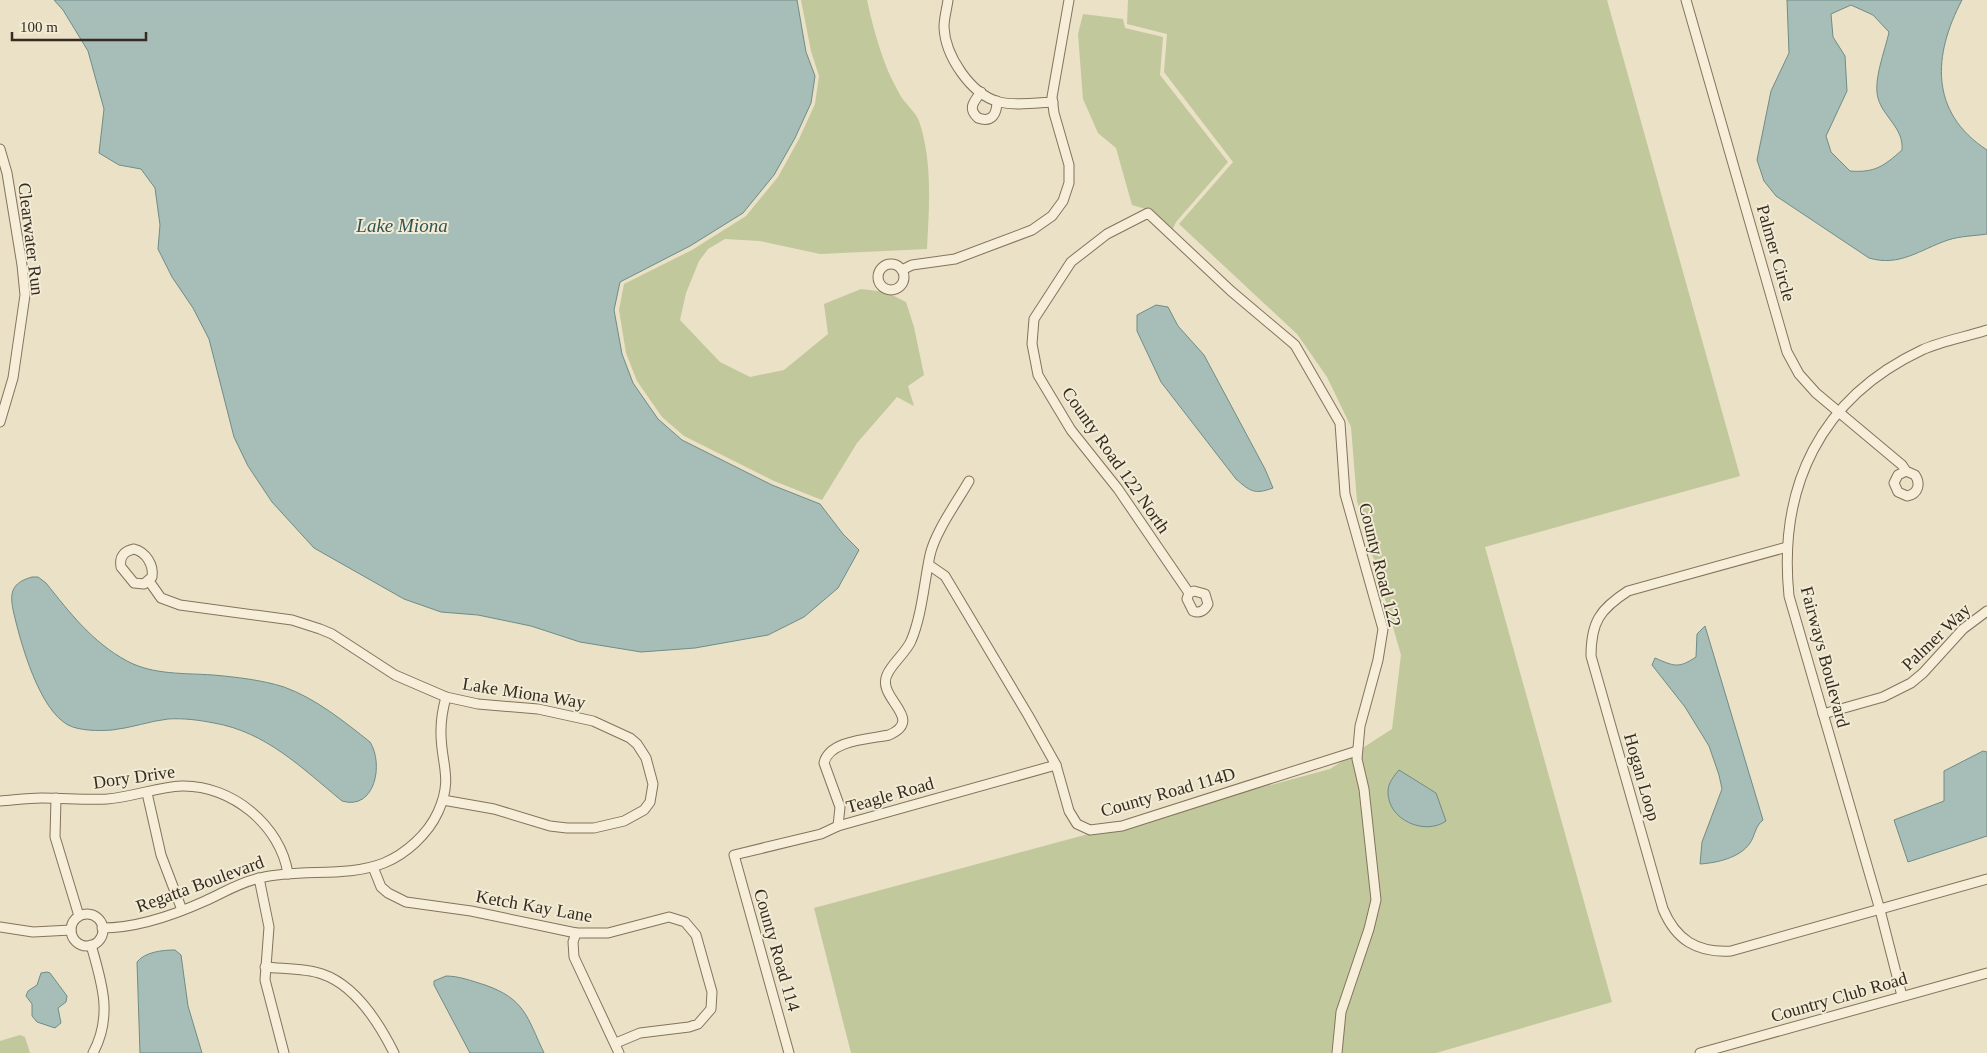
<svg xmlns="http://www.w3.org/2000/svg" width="1987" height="1053" viewBox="0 0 1987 1053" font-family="'Times New Roman',serif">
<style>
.green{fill:#c1c89b}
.water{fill:#a7beb8;stroke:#6f8c86;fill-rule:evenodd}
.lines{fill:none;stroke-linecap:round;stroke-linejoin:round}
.minor-casing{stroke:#84735d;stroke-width:11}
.minor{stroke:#f6eed9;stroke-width:9}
.labels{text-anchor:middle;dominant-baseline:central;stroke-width:4;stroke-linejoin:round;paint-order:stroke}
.street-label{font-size:18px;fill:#362b20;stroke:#f2ebd5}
.water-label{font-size:19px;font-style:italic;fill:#305453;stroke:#f2ebd5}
</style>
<rect width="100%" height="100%" fill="#eae1c6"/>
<!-- green -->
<g class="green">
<path d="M 801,0 L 867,0 C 874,32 883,65 899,93 C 904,103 915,111 919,121 C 933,162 929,207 927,249 L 820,254 L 760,241 L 725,239 L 708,249 L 699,261 L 686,293 L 680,320 L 720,362 L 750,377 L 784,370 L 828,334 L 824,304 L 861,289 L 886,292 L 906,302 L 914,327 L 924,375 L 908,386 L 914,406 L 897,397 L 857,443 L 822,500 L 774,481 L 684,436 L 662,417 L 637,381 L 626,353 L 619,310 L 624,284 L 692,250 L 746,216 L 778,177 L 799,139 L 815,104 L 819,76 L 811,51 Z"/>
<path d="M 1128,0 L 1607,0 L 1740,476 L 1485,547 L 1612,1002 L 1436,1053 L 851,1053 L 814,908 L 1330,769 L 1392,729 L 1401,655 L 1357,501 L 1351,427 L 1327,377 L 1297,334 L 1179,224 L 1233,162 L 1164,72 L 1167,34 L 1127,24 Z"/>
<path d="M 1083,14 L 1123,19 L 1125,28 L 1163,37 L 1160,75 L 1228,162 L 1176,222 L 1172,231 L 1149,210 L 1132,205 L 1116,148 L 1098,133 L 1083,99 L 1078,34 Z"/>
<path d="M 20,1035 L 25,1037 L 30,1053 L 0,1053 L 0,1041 Z"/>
</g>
<!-- water -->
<g class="water">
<path d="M 54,0 L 797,0 L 806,52 L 815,76 L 811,103 L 795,138 L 774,175 L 743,213 L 690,246 L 620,282 L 614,310 L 622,354 L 633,383 L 658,419 L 682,440 L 772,485 L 820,504 L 843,534 L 859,550 L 838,588 L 804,617 L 768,635 L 695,648 L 641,652 L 580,642 L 531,626 L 478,615 L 441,612 L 404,599 L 314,548 L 272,502 L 248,466 L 234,437 L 209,339 L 193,308 L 172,277 L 158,249 L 160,225 L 155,188 L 141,169 L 119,165 L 99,153 L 104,109 L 88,51 L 63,10 Z"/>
<path d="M 1787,0 L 1962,0 C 1933,55 1929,112 1987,150 L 1987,234 C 1974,236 1960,236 1948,240 C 1919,250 1900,267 1869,258 L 1776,196 L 1764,181 L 1757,160 L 1771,91 L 1789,53 ZM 1851,5 L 1873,15 L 1889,32 C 1885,51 1873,80 1878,98 C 1883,117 1904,128 1902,150 C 1884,166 1875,173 1850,171 L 1831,152 L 1826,136 L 1847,91 L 1845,56 L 1833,37 L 1831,14 Z"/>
<path d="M 1156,305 L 1168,307 L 1178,326 L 1204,355 L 1265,469 L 1273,488 C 1254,495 1250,491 1236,479 L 1161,382 L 1137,331 L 1137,315 Z"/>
<path d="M 32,577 L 38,577 L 46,583 C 70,613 92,642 127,661 C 153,675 184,673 213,675 C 236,677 262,680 284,687 C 315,698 345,722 370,742 C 384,764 375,811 342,801 C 302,768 266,732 214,723 C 199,720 183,718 168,719 C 150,721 131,728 112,730 C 99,731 80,731 68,725 C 39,709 21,644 14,614 C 9,593 11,583 32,577 Z"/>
<path d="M 1705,626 L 1763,820 C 1755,826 1755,836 1750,843 C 1740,858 1716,863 1700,864 L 1702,842 L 1722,789 L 1719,775 L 1709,746 L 1685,707 L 1652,665 L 1655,658 C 1674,666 1678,669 1696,657 L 1697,634 Z"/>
<path d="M 1983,751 L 1987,752 L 1987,836 L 1908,862 L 1894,820 L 1944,801 L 1944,771 Z"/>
<path d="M 1399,770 L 1436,793 L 1446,821 C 1425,836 1387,820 1388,791 C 1388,783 1394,776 1399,770 Z"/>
<path d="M 175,950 L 181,955 L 188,1006 L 202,1053 L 140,1053 L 137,962 C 145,952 162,950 175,950 Z"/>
<path d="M 47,972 L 50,973 L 67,996 L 66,1002 L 58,1008 L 61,1023 L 55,1028 L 37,1022 L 32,1016 L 32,1004 L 26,996 L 28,991 L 37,985 L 41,973 Z"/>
<path d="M 446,976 C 459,976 472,981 485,985 C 525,999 527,1017 544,1053 L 470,1053 L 434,985 L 434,981 Z"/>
</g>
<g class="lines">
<defs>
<g id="minor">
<path d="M 948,0 C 947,8 944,18 944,27 C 945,55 970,94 999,102 C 1016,106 1035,103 1053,102"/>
<path d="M 1686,0 L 1787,352 L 1799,374 L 1816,393 L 1902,465 L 1906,471 L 1915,475 C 1921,484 1918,494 1907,496 L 1898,492 L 1894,483 L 1898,475 L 1906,471"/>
<path d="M 981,92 C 974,102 967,108 978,118 C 992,123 997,114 997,101"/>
<path d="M 0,149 L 7,173 L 22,265 L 25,295 L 13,378 L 0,422"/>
<circle cx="891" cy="277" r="13"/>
<path d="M 902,270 L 912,265 L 955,259 L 1032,230 L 1052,216 L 1063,201 L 1069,183 L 1069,165 L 1054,113 L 1052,97 L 1069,0"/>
<path d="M 1787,547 L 1628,591 C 1600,609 1591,622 1591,656 L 1663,909 C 1676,940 1697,953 1731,951 L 1987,879"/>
<path d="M 134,549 C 146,552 154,565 152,577 L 144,584 L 134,583 L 121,567 C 119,557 124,551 134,549 Z"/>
<path d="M 929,565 L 945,576 L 1028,715 L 1056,765 L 1069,811 L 1077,824 L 1090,830 L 1122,826 L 1357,751"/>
<path d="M 149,581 L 161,598 L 180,605 L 292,620 L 320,629 L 332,634 L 395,675 L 446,697 L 478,704 L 538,709 L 593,721 L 630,738 L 637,744 L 646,758 L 653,784 L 650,802 L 644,810 L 624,821 L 594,828 L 567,828 L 550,826 L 494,809 L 443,800"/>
<path d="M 1189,593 L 1194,591 L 1205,594 L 1208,604 C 1205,610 1200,614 1193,611 L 1187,599 L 1189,593 L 1118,489 L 1071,430 L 1038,375 L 1032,344 L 1034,319 L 1071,262 L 1107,234 L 1148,213 L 1231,291 L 1295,345 L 1340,423 L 1345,494 L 1383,629 L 1378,660 L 1360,726 L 1357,759 L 1364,789 L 1376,900 L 1369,929 L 1341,1012 L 1337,1053"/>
<path d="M 1823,714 L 1883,697 L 1911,683 L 1923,673 L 1963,629 L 1987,611"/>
<path d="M 147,793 L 161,855 L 182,910"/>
<path d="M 56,798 L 55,837 L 79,916"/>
<path d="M 0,801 C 14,800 28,798 42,798 C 64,798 85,800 107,799 C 133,797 157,787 182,786 C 232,785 281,826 288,874"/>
<path d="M 838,826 L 840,807 L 824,763 C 829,740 870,739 889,735 C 926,719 876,698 887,675 C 892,663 905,654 911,641 C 922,615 924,583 930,555 C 935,532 957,502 969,481"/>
<path d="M 373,867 L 381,887 L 388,893 L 406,902 L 471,911 L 576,933 L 608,933 L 669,917 L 685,922 L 696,935 L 712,992 L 711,1009 L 698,1024 L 689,1027 L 640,1033 L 616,1043"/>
<path d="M 259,878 L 269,927 L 265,980 L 284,1053"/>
<circle cx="87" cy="930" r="16"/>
<path d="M 0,927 L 33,932 L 71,930"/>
<path d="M 102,928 C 137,928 174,915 205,901 C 223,893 240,882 260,878 C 300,868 346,878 384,863 C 406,854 428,834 438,812 C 454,777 440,763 441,730 C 441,719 443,708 446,697"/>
<path d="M 576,933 L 573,942 L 574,957 L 619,1053"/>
<path d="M 91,945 C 102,983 113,1016 93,1053"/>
<path d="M 265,967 C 283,969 305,968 322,974 C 355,985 379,1023 394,1053"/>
<path d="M 1902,996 L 1880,910 L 1789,596 C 1778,487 1820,398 1922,350 C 1942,341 1966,337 1987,330"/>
<path d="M 789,1053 L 734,855 L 821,834 L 838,826 L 1056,765"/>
<path d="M 1700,1053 L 1987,973"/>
</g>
</defs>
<!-- minor casing -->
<use href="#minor" class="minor-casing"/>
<!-- minor -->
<use href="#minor" class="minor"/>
</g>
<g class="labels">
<!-- street labels -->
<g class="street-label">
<text transform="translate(31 239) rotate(83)">Clearwater Run</text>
<text transform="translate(1776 253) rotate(74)">Palmer Circle</text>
<text transform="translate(1116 460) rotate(55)">County Road 122 North</text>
<text transform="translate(1380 565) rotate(76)">County Road 122</text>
<text transform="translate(1936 637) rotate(-44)">Palmer Way</text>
<text transform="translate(1825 657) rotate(75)">Fairways Boulevard</text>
<text transform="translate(524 693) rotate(9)">Lake Miona Way</text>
<text transform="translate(134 777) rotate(-8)">Dory Drive</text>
<text transform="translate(1642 777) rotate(74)">Hogan Loop</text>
<text transform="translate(1168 792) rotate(-16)">County Road 114D</text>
<text transform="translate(890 795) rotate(-16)">Teagle Road</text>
<text transform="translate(200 884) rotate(-20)">Regatta Boulevard</text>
<text transform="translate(534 906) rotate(10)">Ketch Kay Lane</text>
<text transform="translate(777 950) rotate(74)">County Road 114</text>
<text transform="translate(1839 997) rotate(-16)">Country Club Road</text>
</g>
<!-- water labels -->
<g class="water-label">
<text x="402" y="225">Lake Miona</text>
</g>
</g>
<!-- scale -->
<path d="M12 32v8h134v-8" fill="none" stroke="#362b20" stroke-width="2.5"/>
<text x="20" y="32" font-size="15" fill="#362b20" stroke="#f2ebd5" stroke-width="4" paint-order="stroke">100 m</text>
</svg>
